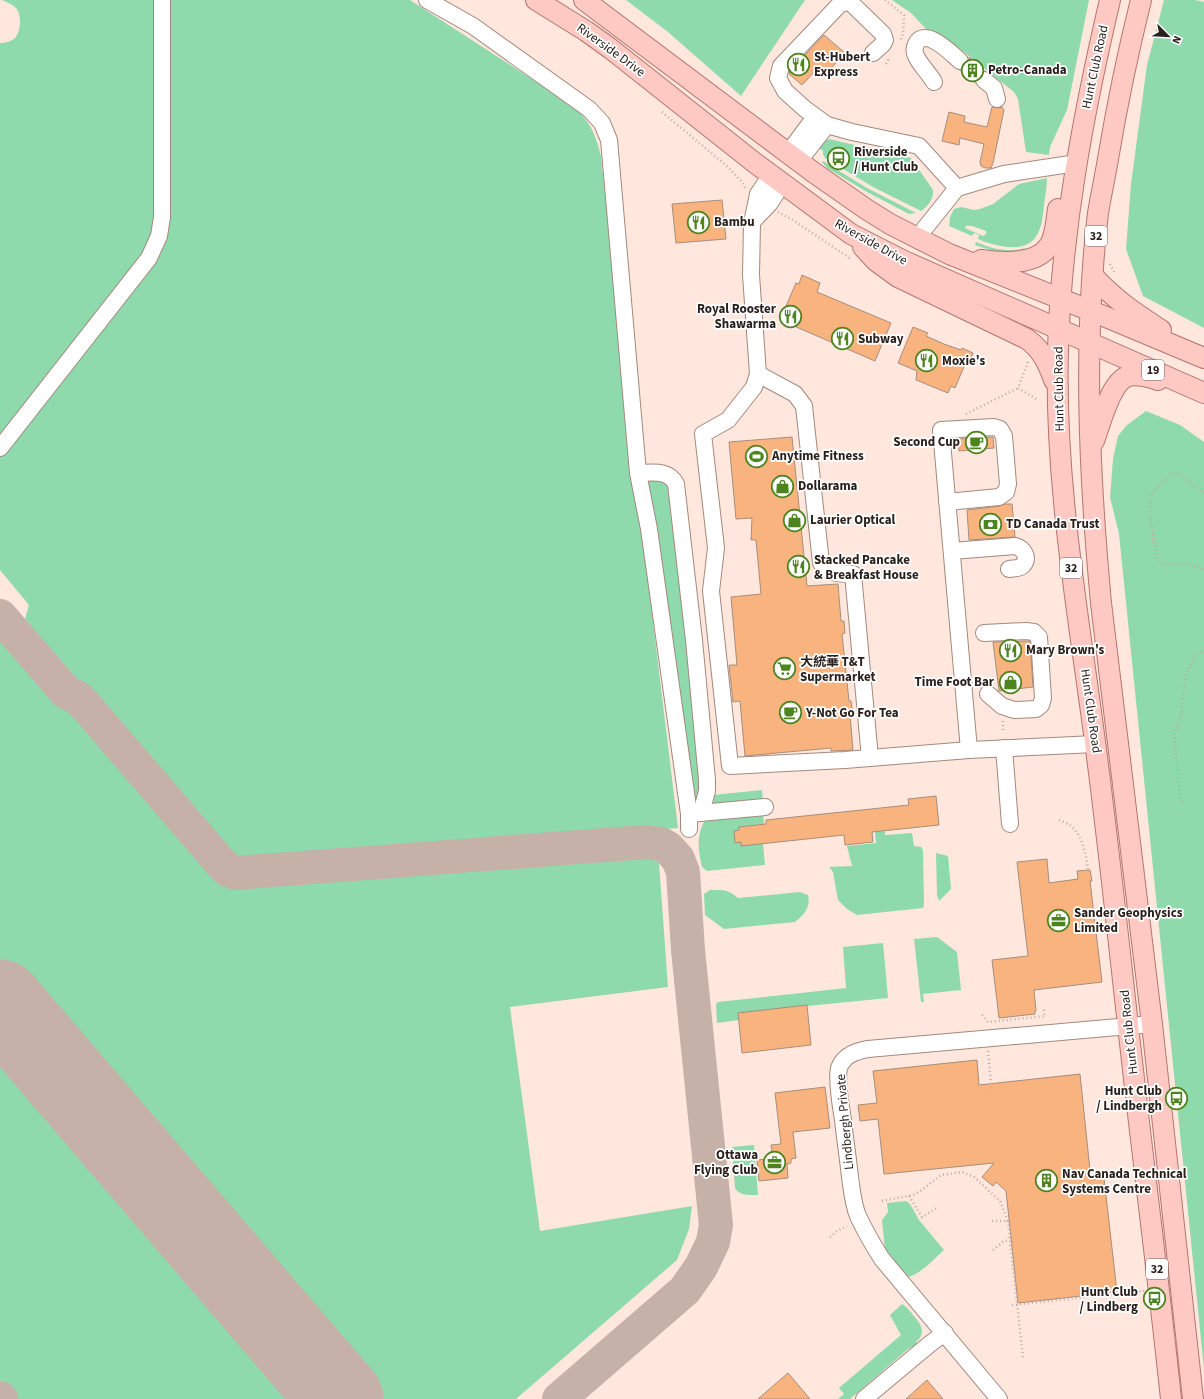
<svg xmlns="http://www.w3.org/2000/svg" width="1204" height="1399" viewBox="0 0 1204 1399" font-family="'Source Sans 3','Noto Sans SC',sans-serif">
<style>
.green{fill:#8edaac;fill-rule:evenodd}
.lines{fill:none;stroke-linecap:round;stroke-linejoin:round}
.taxiway{stroke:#c5b1a8;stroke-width:34}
.runway{stroke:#c5b1a8;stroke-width:85}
.building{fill:#f9b37e;stroke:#a58e7d}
.minor-tunnel{stroke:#d5bfb6;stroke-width:16;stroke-dasharray:16 8;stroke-linecap:butt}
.minor-casing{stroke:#a3897d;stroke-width:18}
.major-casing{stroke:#b4766f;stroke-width:22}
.path{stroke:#beaaa1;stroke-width:2.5;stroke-dasharray:1 3;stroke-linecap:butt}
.minor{stroke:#fff;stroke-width:16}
.major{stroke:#fec8c3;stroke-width:20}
.labels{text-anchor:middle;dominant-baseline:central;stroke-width:3.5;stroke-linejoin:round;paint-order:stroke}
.shield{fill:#fff;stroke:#6b6460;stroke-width:1}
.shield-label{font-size:12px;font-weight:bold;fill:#2b211c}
.street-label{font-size:13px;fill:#2b211c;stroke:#fff}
.poi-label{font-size:13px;font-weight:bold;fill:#2b211c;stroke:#fff;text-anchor:start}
</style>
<rect width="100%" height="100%" fill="#ffe7dd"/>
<!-- green -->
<g class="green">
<path d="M 2,0 L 410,0 L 563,99 C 587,116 594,128 601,156 L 635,474 L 678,828 L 255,864 L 240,861 L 229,856 L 25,619 L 29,605 L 0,570 L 0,43 C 5,43 11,42 15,38 C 21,31 22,15 16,8 C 12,4 6,2 2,0 Z"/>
<path d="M 626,0 L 805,0 L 741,96 L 668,32 Z"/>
<path d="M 892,0 L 1089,0 L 1067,110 L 1050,147 L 1049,155 L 1026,152 L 1018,99 L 1014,92 L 959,48 L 927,30 L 911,13 Z"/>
<path d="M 1164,0 L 1195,0 L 1204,2 L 1204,328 L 1143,296 L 1126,249 L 1131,184 L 1147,65 Z"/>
<path d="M 829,139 L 911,158 L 933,190 C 934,199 928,206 921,211 L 873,187 L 825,158 L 823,154 L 823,150 L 819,149 L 824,141 Z"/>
<path d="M 823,161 L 867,188 L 916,213 L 909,214 L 867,192 L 827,168 L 822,162 Z"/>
<path d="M 1047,178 C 1047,187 1045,196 1044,205 C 1043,215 1042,227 1037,235 C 1026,255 994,246 978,239 L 979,235 L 974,233 L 972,236 L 949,226 L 950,217 L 954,209 L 961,207 L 974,210 L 980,209 L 993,204 L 1019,184 ZM 966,226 C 973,225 979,229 986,231 L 986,234 L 983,236 L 967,229 L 965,228 Z"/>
<path d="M 976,242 C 992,249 1009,253 1025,248 L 1026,251 L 1000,253 L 975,245 Z"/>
<path d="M 1146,411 L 1180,425 L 1204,442 L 1204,1369 L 1119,534 L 1110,497 L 1113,459 L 1118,436 L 1127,425 Z"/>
<path d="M 648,477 L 672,484 L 705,778 L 696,810 L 685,751 Z"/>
<path d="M 0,631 L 67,709 L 74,709 L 226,884 L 644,852 L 659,863 L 668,987 L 510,1007 L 540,1231 L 692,1206 L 689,1229 L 677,1260 L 516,1399 L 370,1399 L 0,965 Z"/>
<path d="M 762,790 L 763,804 L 714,808 L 713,795 Z"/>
<path d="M 763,812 L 764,824 L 739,827 L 739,830 L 734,831 L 735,843 L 741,842 L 741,845 L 763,843 L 765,865 L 707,871 L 702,867 C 698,851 696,833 706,819 Z"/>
<path d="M 885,831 L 885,835 L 912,833 L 914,846 L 921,847 L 923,850 L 924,904 L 923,908 L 857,915 L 847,909 L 838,900 L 833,872 L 829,867 L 852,866 L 847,846 L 876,843 L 875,832 Z"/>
<path d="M 936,853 L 948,856 L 951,889 L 939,901 L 937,895 Z"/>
<path d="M 710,890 C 723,890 728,889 738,898 L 800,892 L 808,895 C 811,907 804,915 795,922 L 724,929 L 705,915 L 704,894 Z"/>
<path d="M 937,937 L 957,952 L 961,990 L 923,994 L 924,1002 L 921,1002 L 914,939 Z"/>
<path d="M 883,943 L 888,998 L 738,1013 L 739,1020 L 717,1023 L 716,1004 L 718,1002 L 846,988 L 843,947 Z"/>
<path d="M 0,1037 L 311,1399 L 16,1399 L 0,1380 Z"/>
<path d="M 754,1145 L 758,1195 C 750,1195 739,1196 735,1188 L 732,1147 Z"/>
<path d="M 906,1201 L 910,1204 L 919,1220 L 944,1250 C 936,1257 916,1279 905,1277 L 885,1250 L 882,1220 L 888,1212 L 887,1203 Z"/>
<path d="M 902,1304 C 907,1307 910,1311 913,1315 C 921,1324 927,1333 916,1342 L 918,1344 L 908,1349 L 850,1399 L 838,1399 L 844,1394 L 839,1388 L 901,1335 L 890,1315 Z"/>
</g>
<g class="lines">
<!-- taxiway -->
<g class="taxiway">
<path d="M 0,616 L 66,692 L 78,698 L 85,705 L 220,862 L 228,870 L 235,873 L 645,842 L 661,844 L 668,848 L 678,859 L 683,872 L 688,950 L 716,1225 L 713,1242 L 701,1267 L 685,1290 L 559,1399"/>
<path d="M 306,1363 L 337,1399"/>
<path d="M 0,1398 L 1,1399"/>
</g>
<!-- runway -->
<path class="runway" d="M 0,1002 L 341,1399"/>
</g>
<!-- building -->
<g class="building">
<path d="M 824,35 L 845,53 L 825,75 L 817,69 L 802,85 L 789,74 L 790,71 Z"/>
<path d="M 969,57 L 985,71 L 981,71 L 977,74 L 975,78 L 975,83 L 960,70 L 963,70 L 967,67 L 969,63 Z"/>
<path d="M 992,107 L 999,108 L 1002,107 L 1004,110 L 993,163 L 991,168 L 985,168 L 981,166 L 980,162 L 984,144 L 960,138 L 959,145 L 942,141 L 949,112 L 965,116 L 964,122 L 987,127 Z"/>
<path d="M 722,200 L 726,239 L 676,243 L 672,204 Z"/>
<path d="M 802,275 L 820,283 L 817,292 L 891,323 L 875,361 L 780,320 L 796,283 L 799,284 Z"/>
<path d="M 913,327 L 928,333 L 926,336 L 944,344 L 961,350 L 962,348 L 973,353 L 969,363 L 966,362 L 955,388 L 951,386 L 948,393 L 916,380 L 917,371 L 898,363 Z"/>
<path d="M 792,437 L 807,586 L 838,584 L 841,621 L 844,621 L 845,633 L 842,634 L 849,701 L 851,701 L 853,714 L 850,714 L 853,750 L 831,751 L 831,748 L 745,756 L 740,701 L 733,702 L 729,665 L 737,665 L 731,597 L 761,594 L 756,540 L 751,540 L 752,518 L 736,519 L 729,442 Z"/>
<path d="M 993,437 L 994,448 L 959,451 L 958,439 Z"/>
<path d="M 1005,504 L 1012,504 L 1015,537 L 969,540 L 967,510 L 1000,506 Z"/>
<path d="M 1026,641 L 1030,641 L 1033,687 L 999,691 L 993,642 Z"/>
<path d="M 936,796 L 939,825 L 872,832 L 873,842 L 845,845 L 844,835 L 741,846 L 741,842 L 735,843 L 734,831 L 739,830 L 739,827 L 766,824 L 766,820 L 909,805 L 908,799 Z"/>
<path d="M 1047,859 L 1049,883 L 1078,879 L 1077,871 L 1090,870 L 1092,881 L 1090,881 L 1102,982 L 1034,990 L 1036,1011 L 1035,1011 L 1035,1014 L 999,1018 L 992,960 L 1028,956 L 1017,862 Z"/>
<path d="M 807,1005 L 811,1045 L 742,1053 L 738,1013 Z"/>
<path d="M 977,1060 L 979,1085 L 1080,1074 L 1091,1180 L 1104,1178 L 1117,1292 L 1018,1303 L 1006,1191 L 996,1182 L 993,1186 L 982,1177 L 994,1163 L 884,1174 L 878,1119 L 860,1121 L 858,1105 L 877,1103 L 873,1071 Z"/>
<path d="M 825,1087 L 830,1128 L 793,1132 L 796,1158 L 791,1159 L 791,1163 L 787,1164 L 788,1178 L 759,1181 L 757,1160 L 773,1158 L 771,1145 L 781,1144 L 775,1093 Z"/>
<path d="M 788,1373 L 810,1399 L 758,1399 Z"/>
<path d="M 927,1380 L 943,1399 L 906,1399 Z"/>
</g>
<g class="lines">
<!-- minor-tunnel -->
<path class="minor-tunnel" d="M 960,61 L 984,80"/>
<defs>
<g id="minor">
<path d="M 427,0 L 473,26 L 589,109 L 602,123 L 609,140 L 638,473 L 649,529 L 689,814 L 765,807"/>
<path d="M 873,53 L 883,44 L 885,40 L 883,34 L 851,3 L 847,2 L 840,4 L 781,66 L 778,78 L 785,91 L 805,109 L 827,125 L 852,132 L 919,146 L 957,188"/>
<path d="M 984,80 L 994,88 L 997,99"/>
<path d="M 934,82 C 929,73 920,65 916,56 C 914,52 914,48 916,44 C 925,26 952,54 960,61"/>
<path d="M 788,153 L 815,117"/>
<path d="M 799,161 L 827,125"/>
<path d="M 771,175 L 758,194 L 752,223 L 751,275 L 758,374 L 795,394 L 804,406 L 821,563 C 829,574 840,574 853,574 L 870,758"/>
<path d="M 753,221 L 770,203 L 782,184"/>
<path d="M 917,238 L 957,188 L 1004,174 L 1077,163"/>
<path d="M 758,374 L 754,387 L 728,420 L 703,434 L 716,548 L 711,591 L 730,766 L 845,760 L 969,750 L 1095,744"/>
<path d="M 0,448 L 149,258 L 159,236 L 162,217 L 162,0"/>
<path d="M 638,473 C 652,473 668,469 676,484 L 694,640 L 707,780 L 707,791 L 701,813"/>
<path d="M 947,502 L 999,497 L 1006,492 L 1008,484 L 1004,436 L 1000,429 L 994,427 L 941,430 L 969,750"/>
<path d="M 952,551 L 1015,546 C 1023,548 1031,558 1022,566 C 1019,569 1013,568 1009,569"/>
<path d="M 984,633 L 1026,631 L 1034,632 L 1039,637 L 1043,698 L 1041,705 L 1036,709 L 1014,710 L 1002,706 L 988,694"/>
<path d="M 1004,748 L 1010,824"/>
<path d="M 689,814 L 689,829"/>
<path d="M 864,1399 L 931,1343 L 945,1333"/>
<path d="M 999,1399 L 882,1259 C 873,1245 865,1231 858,1216 C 853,1204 852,1191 850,1177 C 848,1158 845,1139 843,1120 C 841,1107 836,1080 839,1068 C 844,1055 856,1051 868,1049 L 1152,1024"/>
</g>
<g id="major">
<path d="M 536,0 L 586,31 L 611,49 L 755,163 L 851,234 L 904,261 L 1204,393"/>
<path d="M 584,0 L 813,172 L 866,209 L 890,224 L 949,254 L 1106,317 L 1204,358"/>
<path d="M 1110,0 C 1083,115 1061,232 1058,350 C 1054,490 1081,627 1098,765 C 1114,890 1126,1014 1141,1139 C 1151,1225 1162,1312 1171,1399"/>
<path d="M 1141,0 C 1128,52 1117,105 1108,159 C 1105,177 1101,195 1098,213 C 1083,343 1089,473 1101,603 L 1152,1024 L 1193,1399"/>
<path d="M 863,247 L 876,261 L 898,277 L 1027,339 C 1042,350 1048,363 1054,380"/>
<path d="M 981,260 C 1002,263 1035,266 1049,246 C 1056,236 1056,220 1058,209"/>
<path d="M 1093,276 C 1115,300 1135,313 1161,330"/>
<path d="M 1094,441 C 1100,425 1110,382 1128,376 C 1137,374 1149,377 1158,380"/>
</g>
</defs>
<!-- minor casing -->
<use href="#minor" class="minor-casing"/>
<!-- major casing -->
<use href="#major" class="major-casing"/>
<!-- path -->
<g class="path">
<path d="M 885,0 L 904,15 L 903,34 L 900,42"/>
<path d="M 886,64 L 890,57"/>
<path d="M 662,112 L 728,167 L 742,182 L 746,189"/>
<path d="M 778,212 L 793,220 L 851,259"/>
<path d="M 1110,264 L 1115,274"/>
<path d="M 1028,362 L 1018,388 L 1038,400"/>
<path d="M 966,414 L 1018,388"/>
<path d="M 1204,493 L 1178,474 L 1170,474 L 1152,493 L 1150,501 L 1150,519 L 1158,560 C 1165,568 1176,562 1186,564 C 1192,564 1199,567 1204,570"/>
<path d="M 1003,721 L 1003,732"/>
<path d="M 1181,802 L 1174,736 L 1181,715 L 1186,673 L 1195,658 L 1204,650"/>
<path d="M 1059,820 C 1063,822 1068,823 1071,826 C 1083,836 1086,855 1088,870"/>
<path d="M 982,1015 L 988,1022 L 1045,1016 L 1044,1009"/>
<path d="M 988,1051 L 992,1094"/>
<path d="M 909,1196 L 922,1217 L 938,1207"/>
<path d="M 882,1201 L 913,1195 L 922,1190 L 941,1175 L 962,1172 L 974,1177 L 1000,1201 L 1008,1221 L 990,1221"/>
<path d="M 1008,1221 L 1023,1358"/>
<path d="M 830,1237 L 837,1231 L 847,1226"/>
<path d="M 993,1250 L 1004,1241 L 1010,1240"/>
<path d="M 1012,1305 L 1144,1291"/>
</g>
<!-- minor -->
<use href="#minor" class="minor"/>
<!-- major -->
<use href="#major" class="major"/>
</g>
<!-- icons -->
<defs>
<symbol id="restaurant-ring" viewBox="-11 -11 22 22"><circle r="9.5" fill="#fff" stroke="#4d841e" stroke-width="1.5"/><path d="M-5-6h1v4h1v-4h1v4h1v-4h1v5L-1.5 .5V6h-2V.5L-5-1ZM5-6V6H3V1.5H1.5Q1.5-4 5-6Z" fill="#4d841e"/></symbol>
<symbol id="building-ring" viewBox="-11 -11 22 22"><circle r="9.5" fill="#fff" stroke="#4d841e" stroke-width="1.5"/><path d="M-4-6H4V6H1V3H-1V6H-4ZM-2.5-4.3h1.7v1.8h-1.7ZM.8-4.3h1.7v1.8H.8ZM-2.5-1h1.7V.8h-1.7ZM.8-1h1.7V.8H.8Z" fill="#4d841e"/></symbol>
<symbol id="bus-ring" viewBox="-11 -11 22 22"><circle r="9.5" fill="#fff" stroke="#4d841e" stroke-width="1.5"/><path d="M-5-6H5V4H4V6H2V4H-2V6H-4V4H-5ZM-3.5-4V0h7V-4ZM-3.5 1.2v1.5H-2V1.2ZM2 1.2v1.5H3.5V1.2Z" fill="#4d841e"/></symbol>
<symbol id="cafe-ring" viewBox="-11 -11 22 22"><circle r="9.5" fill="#fff" stroke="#4d841e" stroke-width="1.5"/><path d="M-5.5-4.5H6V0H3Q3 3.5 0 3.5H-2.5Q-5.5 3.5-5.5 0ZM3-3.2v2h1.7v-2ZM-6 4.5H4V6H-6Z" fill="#4d841e"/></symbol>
<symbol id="stadium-ring" viewBox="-11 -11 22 22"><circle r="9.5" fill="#fff" stroke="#4d841e" stroke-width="1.5"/><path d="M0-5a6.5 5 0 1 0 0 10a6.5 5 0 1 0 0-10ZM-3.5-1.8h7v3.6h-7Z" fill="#4d841e"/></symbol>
<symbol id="shop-ring" viewBox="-11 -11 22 22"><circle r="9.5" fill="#fff" stroke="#4d841e" stroke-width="1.5"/><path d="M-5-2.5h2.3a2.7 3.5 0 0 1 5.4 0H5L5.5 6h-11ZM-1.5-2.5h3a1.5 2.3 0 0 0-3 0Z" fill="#4d841e"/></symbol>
<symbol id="bank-ring" viewBox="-11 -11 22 22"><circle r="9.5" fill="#fff" stroke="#4d841e" stroke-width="1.5"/><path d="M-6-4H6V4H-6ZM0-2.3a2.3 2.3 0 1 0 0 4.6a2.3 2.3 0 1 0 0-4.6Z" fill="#4d841e"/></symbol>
<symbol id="supermarket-ring" viewBox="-11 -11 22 22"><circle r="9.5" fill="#fff" stroke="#4d841e" stroke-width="1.5"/><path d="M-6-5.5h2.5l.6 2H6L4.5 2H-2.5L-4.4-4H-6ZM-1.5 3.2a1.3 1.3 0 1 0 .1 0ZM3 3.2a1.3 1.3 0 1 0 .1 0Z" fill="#4d841e"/></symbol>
<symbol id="office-ring" viewBox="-11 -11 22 22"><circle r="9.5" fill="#fff" stroke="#4d841e" stroke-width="1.5"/><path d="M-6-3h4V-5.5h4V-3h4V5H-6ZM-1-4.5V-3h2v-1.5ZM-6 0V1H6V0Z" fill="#4d841e"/></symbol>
</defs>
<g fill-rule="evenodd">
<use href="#restaurant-ring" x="786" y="52" width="25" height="25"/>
<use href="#building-ring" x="960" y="58" width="25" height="25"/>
<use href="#bus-ring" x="826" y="146" width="25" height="25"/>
<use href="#restaurant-ring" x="686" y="210" width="25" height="25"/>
<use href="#restaurant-ring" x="778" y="304" width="25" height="25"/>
<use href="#restaurant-ring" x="830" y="326" width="25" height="25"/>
<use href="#restaurant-ring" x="914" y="348" width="25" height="25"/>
<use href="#cafe-ring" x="964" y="430" width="25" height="25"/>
<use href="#stadium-ring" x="744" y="444" width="25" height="25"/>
<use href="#shop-ring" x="770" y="474" width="25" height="25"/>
<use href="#shop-ring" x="782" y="508" width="25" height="25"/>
<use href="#bank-ring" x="978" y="512" width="25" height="25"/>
<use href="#restaurant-ring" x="786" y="554" width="25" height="25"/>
<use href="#restaurant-ring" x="998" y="638" width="25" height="25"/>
<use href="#supermarket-ring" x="772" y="656" width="25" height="25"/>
<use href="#shop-ring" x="998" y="670" width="25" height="25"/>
<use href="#cafe-ring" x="778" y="700" width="25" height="25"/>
<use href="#office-ring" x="1046" y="908" width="25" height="25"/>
<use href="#bus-ring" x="1164" y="1086" width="25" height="25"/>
<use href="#office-ring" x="762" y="1150" width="25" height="25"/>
<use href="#building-ring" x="1034" y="1168" width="25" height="25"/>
<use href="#bus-ring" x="1142" y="1286" width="25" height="25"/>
</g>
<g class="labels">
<!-- shield labels -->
<g class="shield">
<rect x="1085" y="226" width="22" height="20" rx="3"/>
<rect x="1142" y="360" width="22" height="20" rx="3"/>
<rect x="1060" y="558" width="22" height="20" rx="3"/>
<rect x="1146" y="1259" width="22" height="20" rx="3"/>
</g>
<g class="shield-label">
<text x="1096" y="236">32</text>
<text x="1153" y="370">19</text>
<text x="1071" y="568">32</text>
<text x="1157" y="1269">32</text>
</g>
<!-- street labels -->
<g class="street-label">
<text transform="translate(611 50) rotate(36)">Riverside Drive</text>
<text transform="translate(1095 67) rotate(-78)">Hunt Club Road</text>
<text transform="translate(871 242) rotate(29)">Riverside Drive</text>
<text transform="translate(1059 389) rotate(-91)">Hunt Club Road</text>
<text transform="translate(1091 711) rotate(82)">Hunt Club Road</text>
<text transform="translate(1129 1032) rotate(-96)">Hunt Club Road</text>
<text transform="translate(845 1122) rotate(-95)">Lindbergh Private</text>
</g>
<!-- poi labels -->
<g class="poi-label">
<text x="814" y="57">St-Hubert<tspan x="814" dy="15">Express</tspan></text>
<text x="988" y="70">Petro-Canada</text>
<text x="854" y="152">Riverside<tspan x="854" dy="15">/ Hunt Club</tspan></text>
<text x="714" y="222">Bambu</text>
<text x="776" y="309" text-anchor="end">Royal Rooster<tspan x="776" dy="15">Shawarma</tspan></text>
<text x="858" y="339">Subway</text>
<text x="942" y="361">Moxie's</text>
<text x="960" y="442" text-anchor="end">Second Cup</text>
<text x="772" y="456">Anytime Fitness</text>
<text x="798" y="486">Dollarama</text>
<text x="810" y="520">Laurier Optical</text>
<text x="1006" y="524">TD Canada Trust</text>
<text x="814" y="560">Stacked Pancake<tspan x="814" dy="15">&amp; Breakfast House</tspan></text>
<text x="1026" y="650">Mary Brown's</text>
<text x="800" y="662">大統華 T&amp;T<tspan x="800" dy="15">Supermarket</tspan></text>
<text x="994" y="682" text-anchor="end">Time Foot Bar</text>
<text x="806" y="713">Y-Not Go For Tea</text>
<text x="1074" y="913">Sander Geophysics<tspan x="1074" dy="15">Limited</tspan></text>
<text x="1162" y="1091" text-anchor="end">Hunt Club<tspan x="1162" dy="15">/ Lindbergh</tspan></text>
<text x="758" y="1155" text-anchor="end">Ottawa<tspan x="758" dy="15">Flying Club</tspan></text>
<text x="1062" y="1174">Nav Canada Technical<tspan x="1062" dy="15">Systems Centre</tspan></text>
<text x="1138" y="1292" text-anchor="end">Hunt Club<tspan x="1138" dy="15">/ Lindberg</tspan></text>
</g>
</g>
<!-- north arrow -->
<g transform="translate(1168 36) rotate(114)" stroke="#ffffff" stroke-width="3" paint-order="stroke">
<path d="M0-3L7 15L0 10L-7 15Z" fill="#2b211c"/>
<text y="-6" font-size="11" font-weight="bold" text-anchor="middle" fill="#2b211c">N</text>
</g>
</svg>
